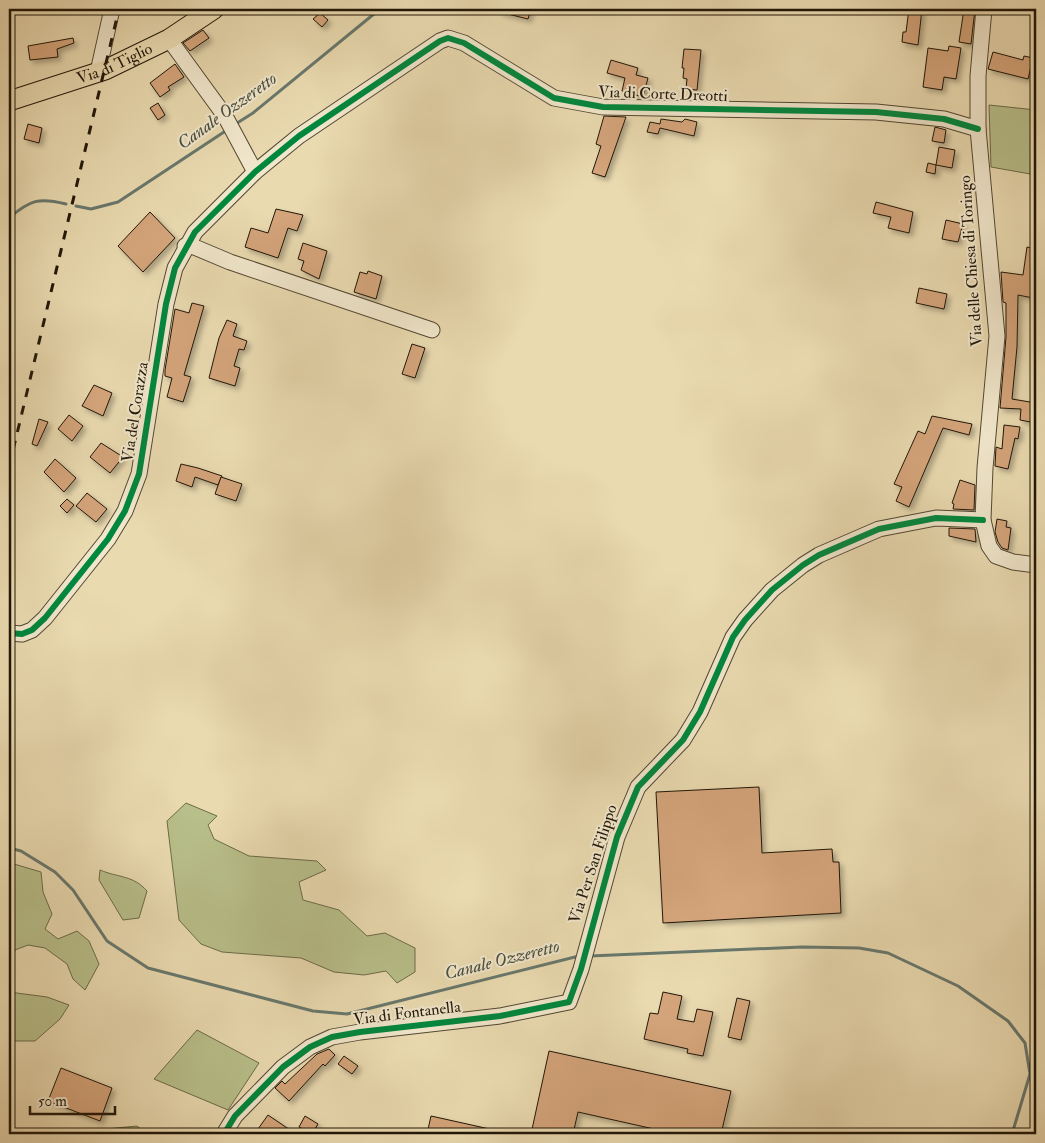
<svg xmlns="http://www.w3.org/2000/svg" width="1045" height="1143" viewBox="0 0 1045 1143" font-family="'IM FELL Double Pica',serif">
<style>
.green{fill:#b8bf8a;stroke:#6c6a49}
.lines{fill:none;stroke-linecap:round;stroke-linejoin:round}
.stream{stroke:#68786d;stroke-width:3}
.building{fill:#d4a47a;stroke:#201608;filter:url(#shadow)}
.minor-casing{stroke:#524732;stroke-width:17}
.major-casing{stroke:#201608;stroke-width:21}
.minor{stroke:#f1e7cc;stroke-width:15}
.major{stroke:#eadab0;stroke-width:19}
.rail{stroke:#201608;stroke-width:3;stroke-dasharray:9 9;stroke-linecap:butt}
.cycleway-casing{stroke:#f1e7cc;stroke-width:9}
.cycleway{stroke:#00873e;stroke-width:6}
.labels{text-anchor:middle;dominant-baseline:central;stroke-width:4;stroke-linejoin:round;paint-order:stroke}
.street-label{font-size:16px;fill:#201608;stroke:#f1e7cc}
.water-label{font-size:18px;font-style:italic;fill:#4a4f43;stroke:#f1e7cc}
</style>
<defs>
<filter id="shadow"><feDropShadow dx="3.5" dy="3.5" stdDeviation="2.5" flood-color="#0004"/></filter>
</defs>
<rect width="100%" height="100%" fill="#eadab0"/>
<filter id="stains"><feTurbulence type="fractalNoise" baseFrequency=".004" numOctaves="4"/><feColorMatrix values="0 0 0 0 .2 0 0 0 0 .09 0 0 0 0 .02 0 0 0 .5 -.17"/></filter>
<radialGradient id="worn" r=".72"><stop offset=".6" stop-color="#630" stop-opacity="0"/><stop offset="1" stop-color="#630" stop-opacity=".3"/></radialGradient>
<!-- green -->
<g class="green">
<path d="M 989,105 L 1036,110 L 1036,175 L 991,167 Z"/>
<path d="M 186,803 L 217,816 L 208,825 L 214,839 L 249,856 L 317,861 L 326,870 L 299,882 L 303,900 L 339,910 L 367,936 L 385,933 L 415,948 L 415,972 L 397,983 L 386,971 L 364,975 L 334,972 L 301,958 L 222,952 L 201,944 L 179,920 L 167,821 Z"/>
<path d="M 14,864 L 41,872 L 43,892 L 52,914 L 45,929 L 58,939 L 77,931 L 89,941 L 99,964 L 85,990 L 73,979 L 67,964 L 45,948 L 28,945 L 15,950 L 9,992 L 47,997 L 69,1005 L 60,1019 L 35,1041 L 9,1041 L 9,884 Z"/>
<path d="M 100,870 C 119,878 133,875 147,891 L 139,918 L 123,920 L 99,880 Z"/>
<path d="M 197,1030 L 259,1063 L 228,1110 L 154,1079 Z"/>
<path d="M 137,1126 L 147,1134 L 84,1134 L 85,1131 Z"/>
</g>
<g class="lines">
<!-- stream -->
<g class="stream">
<path d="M 234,125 L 253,113 L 380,9"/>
<path d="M 76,206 L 91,209 L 118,202 L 227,130"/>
<path d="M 9,218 C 30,200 39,197 66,204"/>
<path d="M 9,848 L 21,851 L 55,872 L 73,890 L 107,941 L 148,968 L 313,1011 L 347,1014 L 579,956"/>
<path d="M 590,956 L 802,947 L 859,948 L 888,953 L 958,986 L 1008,1021 L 1025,1043 L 1030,1074 L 1012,1134"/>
</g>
</g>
<!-- building -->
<g class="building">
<path d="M 501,9 L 531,9 L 528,19 L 500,12 Z"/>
<path d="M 909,9 L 922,9 L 918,45 L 902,42 L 903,32 L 906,32 Z"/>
<path d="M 964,9 L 975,9 L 971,44 L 959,42 Z"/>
<path d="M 320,13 L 328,20 L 322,27 L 313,19 Z"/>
<path d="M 203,30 L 209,38 L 190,51 L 183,43 Z"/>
<path d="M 73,38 L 74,43 L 57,49 L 58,57 L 30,60 L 28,46 Z"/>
<path d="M 949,46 L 961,48 L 956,79 L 944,77 L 942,90 L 923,87 L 928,48 L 948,51 Z"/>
<path d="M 684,49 L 701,50 L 697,90 L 686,89 L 687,79 L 683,78 L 684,68 L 682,68 Z"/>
<path d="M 993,52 L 1023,60 L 1024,56 L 1033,58 L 1028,79 L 988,69 Z"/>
<path d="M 611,60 L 638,68 L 636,75 L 648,78 L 643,97 L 622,91 L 625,78 L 607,73 Z"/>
<path d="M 175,64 L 184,77 L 168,87 L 170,90 L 160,97 L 150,83 Z"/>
<path d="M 158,103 L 165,115 L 158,120 L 150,108 Z"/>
<path d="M 604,116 L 626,117 L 605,177 L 592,173 L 601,146 L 596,144 Z"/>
<path d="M 661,119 L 682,122 L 685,119 L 697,122 L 694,136 L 660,128 L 658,134 L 647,132 L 650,122 L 660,124 Z"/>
<path d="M 28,124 L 42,128 L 39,143 L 24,139 Z"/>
<path d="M 935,127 L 946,130 L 944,143 L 932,141 Z"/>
<path d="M 939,147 L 955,150 L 952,168 L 936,165 L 935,174 L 926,172 L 928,163 L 936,165 Z"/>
<path d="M 876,202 L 913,212 L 909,233 L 888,228 L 891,217 L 873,213 Z"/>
<path d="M 276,209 L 303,215 L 297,231 L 288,228 L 278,258 L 245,247 L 251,228 L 268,233 Z"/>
<path d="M 150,212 L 175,238 L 143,272 L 118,246 Z"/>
<path d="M 946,220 L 963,224 L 958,242 L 942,239 Z"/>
<path d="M 303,243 L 327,251 L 319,279 L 301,270 L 304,261 L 298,259 Z"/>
<path d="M 1027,247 L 1036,249 L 1036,282 L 1033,298 L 1018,295 L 1017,347 L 1012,399 L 1036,403 L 1036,411 L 1030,411 L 1036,412 L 1036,423 L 1020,420 L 1021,409 L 1000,408 L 1006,337 L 1006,303 L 1003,302 L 1001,272 L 1023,275 Z"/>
<path d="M 368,271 L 382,276 L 376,299 L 354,292 L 360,272 L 367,274 Z"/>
<path d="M 919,288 L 947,294 L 944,309 L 916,303 Z"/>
<path d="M 192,303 L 204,306 L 184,375 L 191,377 L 183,402 L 167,397 L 172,378 L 165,376 L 165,370 L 175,309 L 189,313 Z"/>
<path d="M 227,320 L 237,324 L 233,336 L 247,341 L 244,350 L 239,349 L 234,366 L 240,368 L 235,386 L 209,378 L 219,338 Z"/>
<path d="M 412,344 L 425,348 L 415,378 L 402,374 Z"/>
<path d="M 94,385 L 112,393 L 103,416 L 82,406 Z"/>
<path d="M 69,415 L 83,426 L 72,441 L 58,429 Z"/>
<path d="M 932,416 L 972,424 L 969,435 L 943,428 L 909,507 L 896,501 L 902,487 L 894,484 L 918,431 L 925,434 Z"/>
<path d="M 39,419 L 48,422 L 37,446 L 32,444 Z"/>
<path d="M 1004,425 L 1020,427 L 1018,439 L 1015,438 L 1008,469 L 995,466 L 996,447 L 1002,449 Z"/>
<path d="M 101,443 L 123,457 L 110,473 L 90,457 Z"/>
<path d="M 55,459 L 76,478 L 64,492 L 44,472 Z"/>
<path d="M 181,464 L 198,468 L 222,476 L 218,485 L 195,477 L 192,487 L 176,481 Z"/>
<path d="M 221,477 L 242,484 L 236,501 L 215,494 Z"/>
<path d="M 960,480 L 975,485 L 974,510 L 953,509 L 954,504 L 952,503 Z"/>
<path d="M 87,493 L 107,509 L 96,522 L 76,506 Z"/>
<path d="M 67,499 L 74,505 L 67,513 L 60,506 Z"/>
<path d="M 997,519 L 1007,521 L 1006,527 L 1011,528 L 1008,550 L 1002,548 L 998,542 L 995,532 Z"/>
<path d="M 949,528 L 975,529 L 976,542 L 949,536 Z"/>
<path d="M 759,787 L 762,853 L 832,849 L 833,862 L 839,862 L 841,913 L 663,923 L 656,792 Z"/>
<path d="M 663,992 L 682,996 L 677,1019 L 694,1022 L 697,1009 L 713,1012 L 703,1056 L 687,1053 L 688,1049 L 644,1039 L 650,1013 L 658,1014 Z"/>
<path d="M 737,998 L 750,1001 L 741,1040 L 728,1037 Z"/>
<path d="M 329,1049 L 335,1055 L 325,1066 L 323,1064 L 289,1101 L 275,1088 L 282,1081 L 285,1084 L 317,1054 Z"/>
<path d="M 549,1051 L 731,1091 L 721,1134 L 652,1134 L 654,1129 L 578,1112 L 573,1134 L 531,1134 Z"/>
<path d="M 344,1056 L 358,1066 L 352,1074 L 338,1064 Z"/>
<path d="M 61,1068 L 112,1088 L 100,1121 L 48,1101 Z"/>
<path d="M 268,1115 L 296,1134 L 265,1134 L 258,1129 Z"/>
<path d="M 305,1116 L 318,1124 L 312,1134 L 299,1127 Z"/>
<path d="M 431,1116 L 494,1130 L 494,1134 L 427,1134 Z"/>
</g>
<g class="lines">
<defs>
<g id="minor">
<path d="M 984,9 L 978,76 L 978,129 L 997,336 L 985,468 L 983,520 L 989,546 L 996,556 L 1013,562 L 1036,565"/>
<path d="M 169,39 L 225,116 L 255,172"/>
<path d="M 98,72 L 112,9"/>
<path d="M 185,246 L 192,246 L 230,262 L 432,330"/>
<path d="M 9,633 L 22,634 L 32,630 L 45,618 L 108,539 L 125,511 L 139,474 L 166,304 L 175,268 L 195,232 L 255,172 L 299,136 L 440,41 L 448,38 L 464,43 L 554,98 L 603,107 L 876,112 L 944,119 L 978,129"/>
<path d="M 224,1134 L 235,1116 L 283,1067 L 310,1047 L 332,1037 L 360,1032 L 500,1016 L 569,1002 L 581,969 L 617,837 L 638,787 L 683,740 L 700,712 L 733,637 L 745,620 L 772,590 L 803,565 L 819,555 L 879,529 L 936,518 L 983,520"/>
</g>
<g id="major">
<path id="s1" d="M 9,101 L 105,70 L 169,39 L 214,9"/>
</g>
</defs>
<!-- minor casing -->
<use href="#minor" class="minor-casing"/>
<!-- major casing -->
<use href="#major" class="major-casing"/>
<!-- minor -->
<use href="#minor" class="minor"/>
<!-- major -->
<use href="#major" class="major"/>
<!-- rail -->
<path class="rail" d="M 9,467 L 119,9"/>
<defs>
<g id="cycleway">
<path d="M 9,633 L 22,634 L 32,630 L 45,618 L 108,539 L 125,511 L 139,474 L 166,304 L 175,268 L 195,232 L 255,172 L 299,136 L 440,41 L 448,38 L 464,43 L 554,98 L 603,107 L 876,112 L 944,119 L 978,129"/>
<path d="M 224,1134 L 235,1116 L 283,1067 L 310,1047 L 332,1037 L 360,1032 L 500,1016 L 569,1002 L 581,969 L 617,837 L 638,787 L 683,740 L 700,712 L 733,637 L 745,620 L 772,590 L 803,565 L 819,555 L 879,529 L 936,518 L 983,520"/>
</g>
</defs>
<!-- cycleway casing -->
<use href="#cycleway" class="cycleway-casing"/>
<!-- cycleway -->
<use href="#cycleway" class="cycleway"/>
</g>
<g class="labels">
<!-- street labels -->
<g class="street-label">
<text stroke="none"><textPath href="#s1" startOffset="112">Via di Tiglio</textPath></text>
<text transform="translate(663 94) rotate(2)">Via di Corte Dreotti</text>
<text transform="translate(971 261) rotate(-94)">Via delle Chiesa di Toringo</text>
<text transform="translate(135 412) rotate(-81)">Via del Corazza</text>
<text transform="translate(593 864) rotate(-72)">Via Per San Filippo</text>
<text transform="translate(407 1013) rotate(-7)">Via di Fontanella</text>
</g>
<!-- water labels -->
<g class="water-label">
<text transform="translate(227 111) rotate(-36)">Canale Ozzeretto</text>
<text transform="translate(502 960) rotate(-14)">Canale Ozzeretto</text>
</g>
</g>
<!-- margin -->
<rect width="1045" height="1143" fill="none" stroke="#eadab0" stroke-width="30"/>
<rect x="10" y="10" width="1025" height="1123" fill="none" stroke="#201608" stroke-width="2.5"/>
<rect x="15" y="15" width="1015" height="1113" fill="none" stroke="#201608"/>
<!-- scale -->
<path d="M30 1106v8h85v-8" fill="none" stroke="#201608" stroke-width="2.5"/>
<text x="38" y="1106" font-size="15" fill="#201608" stroke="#f1e7cc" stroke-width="4" paint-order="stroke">50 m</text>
<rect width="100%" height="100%" filter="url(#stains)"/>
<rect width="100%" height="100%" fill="url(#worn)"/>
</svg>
